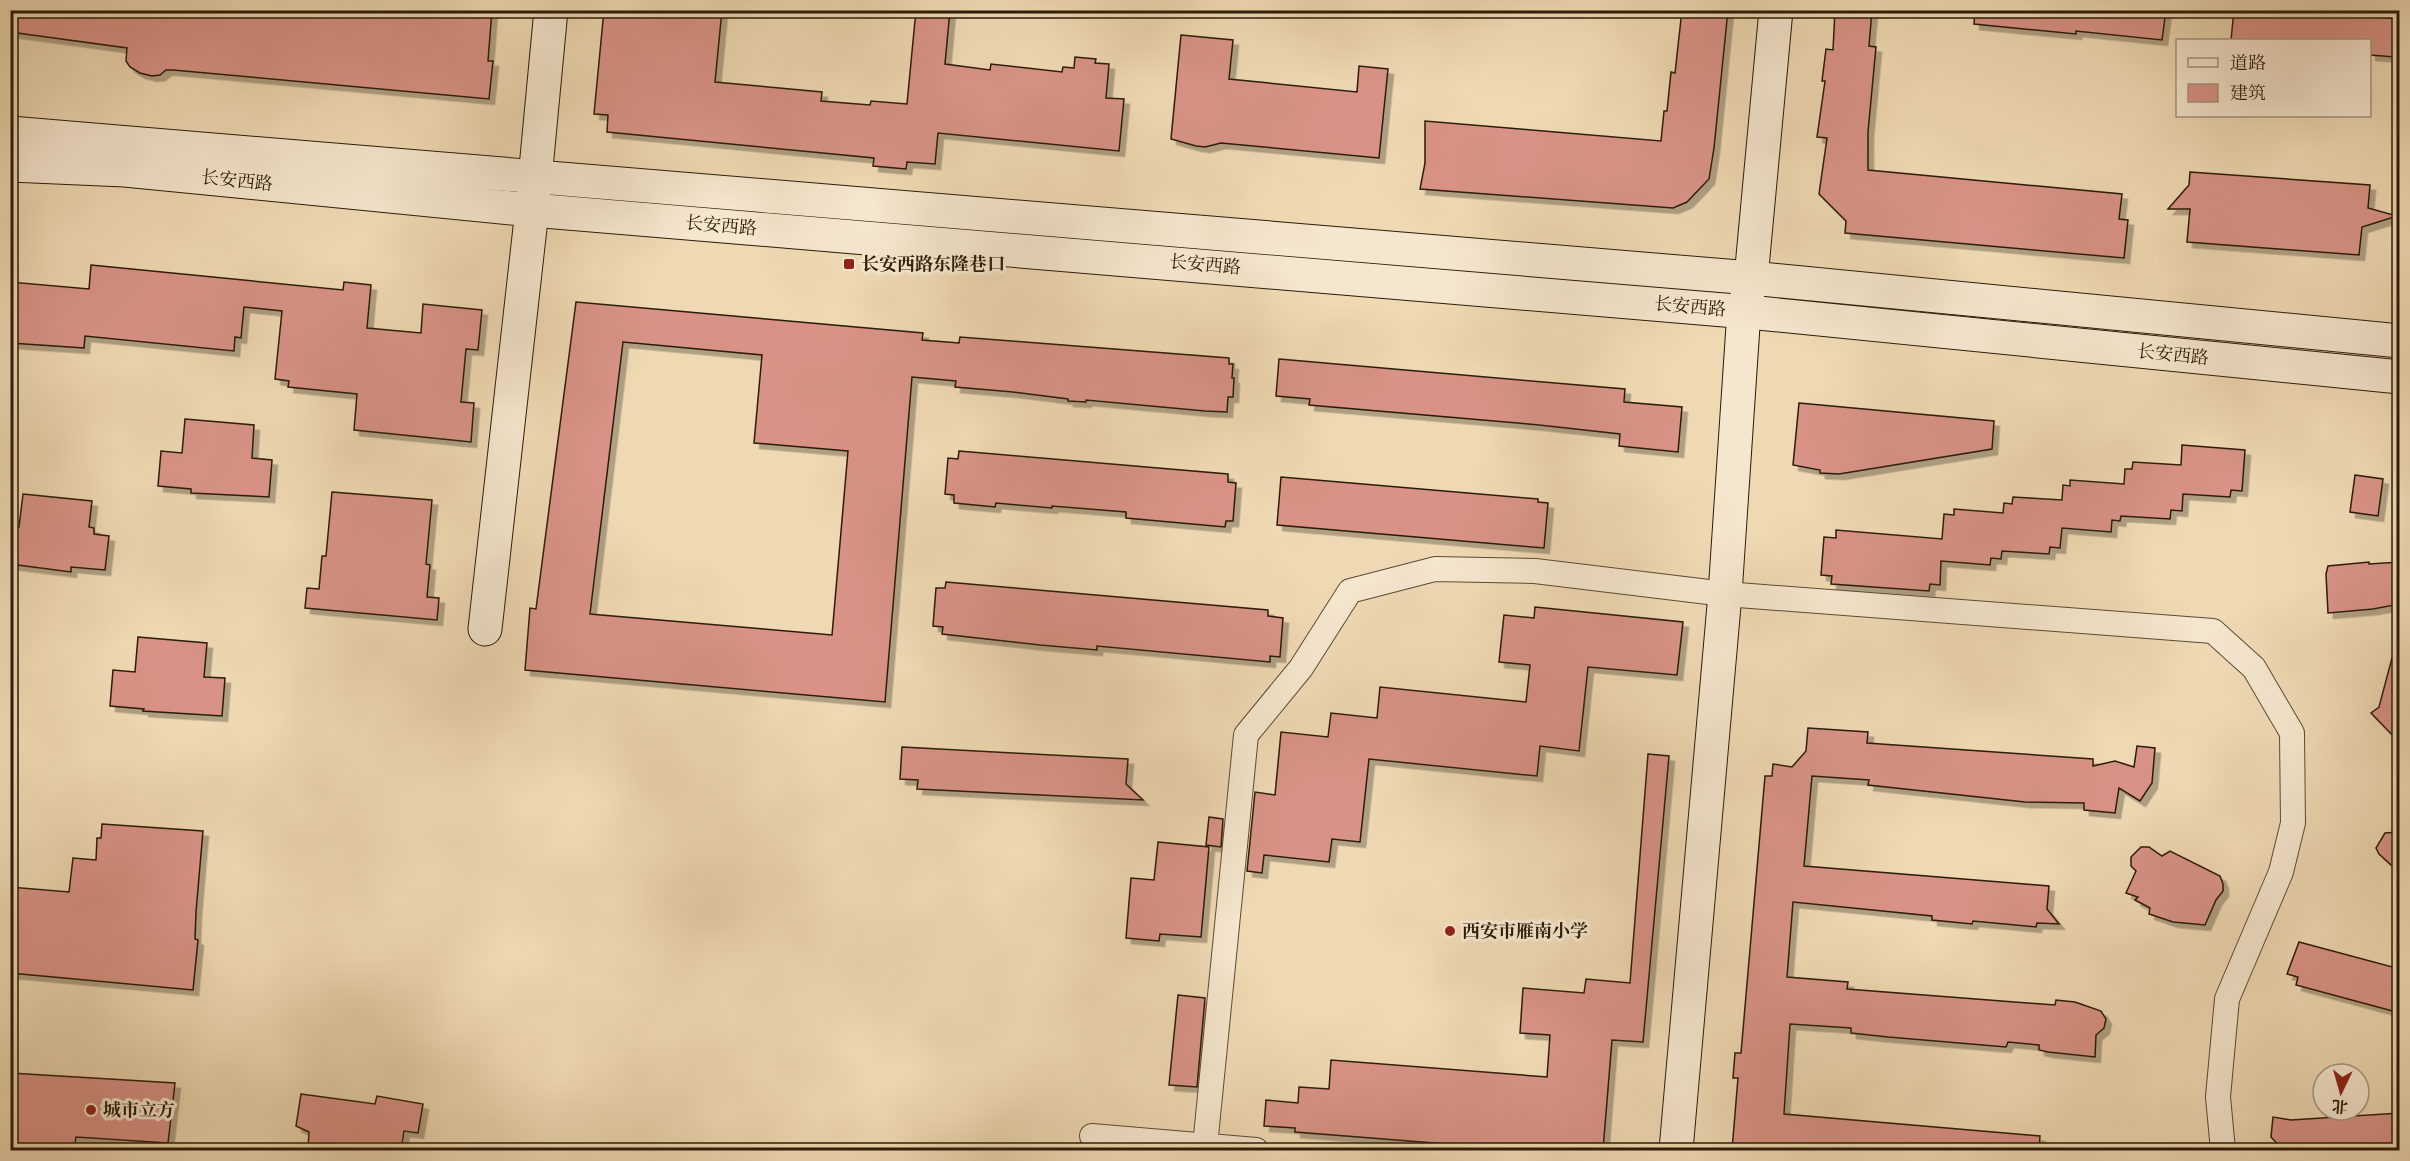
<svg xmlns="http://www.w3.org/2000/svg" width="2410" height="1161" viewBox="0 0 2410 1161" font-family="'IM FELL French Canon','Noto Serif SC',serif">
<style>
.building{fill:#d99386;stroke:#2b1b09;stroke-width:1.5;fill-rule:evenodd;filter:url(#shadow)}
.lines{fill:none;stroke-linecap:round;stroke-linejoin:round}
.street-casing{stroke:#5c4a34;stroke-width:26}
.secondary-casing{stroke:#2b1b09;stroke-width:35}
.street{stroke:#f5e6ce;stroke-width:24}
.secondary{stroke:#f5e6ce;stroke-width:33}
.poi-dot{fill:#8f2418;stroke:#f5e6ce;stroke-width:2}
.labels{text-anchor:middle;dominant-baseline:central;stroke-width:6;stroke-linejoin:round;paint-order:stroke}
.street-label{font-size:18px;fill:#2b1b09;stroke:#f5e6ce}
.poi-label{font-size:18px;font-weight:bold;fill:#2b1b09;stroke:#f5e6ce;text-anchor:start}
</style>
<defs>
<filter id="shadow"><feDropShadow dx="5.5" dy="5.5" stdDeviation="0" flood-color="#0004"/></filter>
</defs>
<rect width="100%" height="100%" fill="#efd9b3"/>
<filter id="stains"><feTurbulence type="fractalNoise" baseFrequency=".00333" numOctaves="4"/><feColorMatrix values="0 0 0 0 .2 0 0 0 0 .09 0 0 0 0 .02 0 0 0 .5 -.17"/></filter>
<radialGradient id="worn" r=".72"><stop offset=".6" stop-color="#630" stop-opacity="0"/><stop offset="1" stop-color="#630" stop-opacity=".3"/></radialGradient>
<!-- building -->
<g class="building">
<path d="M 10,10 L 177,10 L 222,15 L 222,10 L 492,10 L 488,61 L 493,61 L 489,99 L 173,70 L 166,70 L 160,75 L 152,76 L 140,73 L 130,67 L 126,61 L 127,48 L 10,32 Z"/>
<path d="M 604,10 L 722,10 L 715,82 L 822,92 L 821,101 L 870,105 L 871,101 L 907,104 L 916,10 L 950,10 L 945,64 L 990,70 L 991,64 L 1062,72 L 1063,67 L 1074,68 L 1075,57 L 1096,59 L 1095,63 L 1109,64 L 1106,98 L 1124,99 L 1119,151 L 938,133 L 935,164 L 907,162 L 906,169 L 873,166 L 874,158 L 607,132 L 608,115 L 594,114 Z"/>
<path d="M 1682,10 L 1728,10 L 1714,148 L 1709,179 L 1687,202 L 1673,208 L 1420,189 L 1425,163 L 1425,121 L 1661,141 L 1664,111 L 1667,111 L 1671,72 L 1675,73 Z"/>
<path d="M 1835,10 L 1872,10 L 1869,46 L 1876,47 L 1868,132 L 1868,170 L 2122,194 L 2119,219 L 2128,220 L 2124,258 L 1845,233 L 1846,221 L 1819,194 L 1827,138 L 1817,137 L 1825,81 L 1822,81 L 1826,49 L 1833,50 Z"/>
<path d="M 1975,10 L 2166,10 L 2162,40 L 2076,31 L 2076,34 L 1974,24 Z"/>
<path d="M 2234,10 L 2293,10 L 2398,19 L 2395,57 L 2370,55 L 2370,40 L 2231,40 Z"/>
<path d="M 1181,35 L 1233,40 L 1229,79 L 1357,92 L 1359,66 L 1388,69 L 1379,158 L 1221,143 L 1205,147 L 1196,146 L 1171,139 Z"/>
<path d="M 2190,172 L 2370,185 L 2368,208 L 2397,216 L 2362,227 L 2359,255 L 2187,242 L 2190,209 L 2168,209 L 2189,185 Z"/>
<path d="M 91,265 L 343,290 L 344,282 L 371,285 L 367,328 L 421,333 L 423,304 L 482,310 L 478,350 L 466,349 L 461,402 L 474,403 L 471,442 L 354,430 L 357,394 L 288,387 L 289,381 L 275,379 L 282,311 L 244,307 L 241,338 L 235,337 L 234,351 L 85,336 L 84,348 L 10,343 L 10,282 L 89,289 Z"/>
<path d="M 576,302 L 923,333 L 922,340 L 959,343 L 960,337 L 1229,358 L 1229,364 L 1233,364 L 1232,378 L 1234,378 L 1233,397 L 1228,397 L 1227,412 L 1205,411 L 1086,400 L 1086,402 L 1068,401 L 1068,399 L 1013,392 L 955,387 L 956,381 L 912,377 L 885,702 L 525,670 L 530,608 L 536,609 ZM 623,342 L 762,355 L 754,443 L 848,451 L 832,635 L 590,614 Z"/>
<path d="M 1279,359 L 1625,389 L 1624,402 L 1682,407 L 1678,452 L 1619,446 L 1620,434 L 1539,425 L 1309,405 L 1310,399 L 1276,396 Z"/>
<path d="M 1799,403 L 1994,421 L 1992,449 L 1839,474 L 1820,473 L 1820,470 L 1793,465 Z"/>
<path d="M 185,419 L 254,425 L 252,458 L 272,460 L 269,497 L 191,493 L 191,489 L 158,486 L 161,451 L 182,453 Z"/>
<path d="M 2182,445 L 2245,450 L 2242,491 L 2231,490 L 2230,497 L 2183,494 L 2182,511 L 2171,510 L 2170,519 L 2121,516 L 2120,521 L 2112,520 L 2111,532 L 2062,528 L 2060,548 L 2050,547 L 2049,554 L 2002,551 L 2001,559 L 1991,558 L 1990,565 L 1941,561 L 1940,585 L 1930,584 L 1929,591 L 1831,584 L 1832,576 L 1821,575 L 1824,537 L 1836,538 L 1836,530 L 1942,539 L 1944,514 L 1954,515 L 1954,509 L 2003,513 L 2004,503 L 2012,504 L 2013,497 L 2062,500 L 2063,485 L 2070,486 L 2070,480 L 2124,484 L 2125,469 L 2132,469 L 2133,462 L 2181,465 Z"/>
<path d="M 959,451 L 1228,474 L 1228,482 L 1236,483 L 1233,521 L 1226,521 L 1225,527 L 1126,518 L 1126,512 L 1052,506 L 1052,508 L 996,503 L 995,507 L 954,503 L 954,495 L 945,494 L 948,458 L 958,459 Z"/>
<path d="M 2355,475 L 2383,479 L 2378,516 L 2350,512 Z"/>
<path d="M 1281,477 L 1538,499 L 1538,502 L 1548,503 L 1544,548 L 1277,525 Z"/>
<path d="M 332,492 L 432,500 L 426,564 L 430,565 L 427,597 L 439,598 L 437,620 L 305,608 L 307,588 L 319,589 L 322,556 L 326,556 Z"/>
<path d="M 23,494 L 92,501 L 89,527 L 94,528 L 94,534 L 109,536 L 105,570 L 71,567 L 71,572 L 10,564 L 10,526 L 19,527 Z"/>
<path d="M 2369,562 L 2369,564 L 2400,562 L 2400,604 L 2373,609 L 2328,613 L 2326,574 L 2328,566 Z"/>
<path d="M 946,582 L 1268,610 L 1268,616 L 1283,618 L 1280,657 L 1270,656 L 1270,662 L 1097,646 L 1097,650 L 1040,645 L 942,634 L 943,627 L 933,626 L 936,588 L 945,588 Z"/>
<path d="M 1535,607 L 1683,622 L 1677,675 L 1588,667 L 1579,751 L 1540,746 L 1537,776 L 1369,759 L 1360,842 L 1332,839 L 1329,862 L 1264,855 L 1262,873 L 1247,871 L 1255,792 L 1275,795 L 1281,732 L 1328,737 L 1331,713 L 1377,718 L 1380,687 L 1526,702 L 1530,665 L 1499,662 L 1504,615 L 1534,618 Z"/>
<path d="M 138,637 L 207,643 L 204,677 L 225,678 L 222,716 L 143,711 L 144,709 L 110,706 L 113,670 L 135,672 Z"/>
<path d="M 2393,654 L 2400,655 L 2400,743 L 2371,713 L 2379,707 Z"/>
<path d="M 1808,728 L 1868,732 L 1867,743 L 2093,759 L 2093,766 L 2115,761 L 2134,767 L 2137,746 L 2155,748 L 2152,783 L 2140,801 L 2119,788 L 2115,813 L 2084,810 L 2084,803 L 2025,802 L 1868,785 L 1869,780 L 1812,776 L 1804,866 L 2049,886 L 2047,909 L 2059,924 L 2037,923 L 2036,927 L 1973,921 L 1972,924 L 1932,920 L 1932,916 L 1793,902 L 1787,977 L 1848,982 L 1847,989 L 2055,1005 L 2056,1000 L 2075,1002 L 2101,1011 L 2106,1019 L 2104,1028 L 2096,1035 L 2095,1057 L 2048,1052 L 2039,1050 L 2039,1045 L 2008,1042 L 2006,1047 L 1888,1037 L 1851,1033 L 1851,1028 L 1790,1024 L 1784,1114 L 2040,1136 L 2039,1150 L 1732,1150 L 1738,1078 L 1733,1078 L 1735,1053 L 1741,1053 L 1765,776 L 1772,776 L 1773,764 L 1792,767 L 1806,751 Z"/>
<path d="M 902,747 L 1128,759 L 1126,784 L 1143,800 L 917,789 L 918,780 L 900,779 Z"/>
<path d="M 1648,754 L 1669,756 L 1643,1042 L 1612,1040 L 1603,1150 L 1523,1150 L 1295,1132 L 1295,1128 L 1264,1126 L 1266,1100 L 1298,1103 L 1299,1087 L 1329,1089 L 1331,1060 L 1547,1077 L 1550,1035 L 1520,1033 L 1523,988 L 1584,993 L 1586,979 L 1630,983 Z"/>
<path d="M 1209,817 L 1223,819 L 1221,847 L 1206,845 Z"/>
<path d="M 102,824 L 203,831 L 196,912 L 195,939 L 198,940 L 193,990 L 10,973 L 10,887 L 69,892 L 73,858 L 96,860 L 97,838 L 101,838 Z"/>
<path d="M 2400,832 L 2400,873 L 2379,854 L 2376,848 L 2385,833 Z"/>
<path d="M 1158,842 L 1209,847 L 1201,937 L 1160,934 L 1159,941 L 1126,938 L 1131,878 L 1154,880 Z"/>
<path d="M 2141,847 L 2149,847 L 2162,856 L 2170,851 L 2220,876 L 2223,884 L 2223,891 L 2216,900 L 2205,925 L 2173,922 L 2149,914 L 2150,908 L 2135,900 L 2138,897 L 2126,893 L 2136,871 L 2131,866 L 2131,857 Z"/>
<path d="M 2299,942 L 2400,969 L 2400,1013 L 2296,985 L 2298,977 L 2287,974 Z"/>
<path d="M 1178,995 L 1205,998 L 1197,1087 L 1169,1085 Z"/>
<path d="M 10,1073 L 175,1083 L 168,1143 L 76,1137 L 74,1150 L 10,1150 Z"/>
<path d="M 301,1094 L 375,1104 L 377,1096 L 423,1104 L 418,1133 L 404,1131 L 401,1150 L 308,1150 L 309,1132 L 296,1126 Z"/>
<path d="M 2400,1113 L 2400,1150 L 2283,1150 L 2271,1137 L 2273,1117 L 2291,1120 Z"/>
</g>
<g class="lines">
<defs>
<g id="street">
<path d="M 1092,1136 L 1256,1150"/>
<path d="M 1205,1146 L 1246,735 L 1301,668 L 1350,591 L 1435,569 L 1535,571 L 1725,594 L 2213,631 L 2254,668 L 2292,733 L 2293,823 L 2281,872 L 2227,999 L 2218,1097 L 2223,1150"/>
</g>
<g id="secondary">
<path d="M 10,133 L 1751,278 L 2400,341"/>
<path d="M 10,165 L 125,170 L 532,210 L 1748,312 L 2400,377"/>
<path d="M 485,629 L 532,210 L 551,10"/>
<path d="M 1676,1150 L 1725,594 L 1744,311 L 1751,278 L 1776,10"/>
</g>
</defs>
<!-- street casing -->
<use href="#street" class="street-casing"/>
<!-- secondary casing -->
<use href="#secondary" class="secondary-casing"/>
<!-- street -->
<use href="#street" class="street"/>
<!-- secondary -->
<use href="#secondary" class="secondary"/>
</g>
<!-- markers -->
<g class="poi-dot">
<rect x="843" y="258" width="12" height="12" rx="3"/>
<circle cx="1450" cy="931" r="6"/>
<circle cx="91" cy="1110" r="6"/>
</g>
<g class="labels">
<!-- street labels -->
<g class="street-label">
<text transform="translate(237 181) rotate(6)">长安西路</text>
<text transform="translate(721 226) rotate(5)">长安西路</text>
<text transform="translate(1205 265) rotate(5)">长安西路</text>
<text transform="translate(1690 307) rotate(5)">长安西路</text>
<text transform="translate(2173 355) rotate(6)">长安西路</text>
</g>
<!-- poi labels -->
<g class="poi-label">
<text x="861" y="264">长安西路东隆巷口</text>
<text x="1462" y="931">西安市雁南小学</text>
<text x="103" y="1110">城市立方</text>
</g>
</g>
<!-- margin -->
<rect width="2410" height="1161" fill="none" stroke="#efd9b3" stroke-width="36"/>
<rect x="12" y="12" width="2386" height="1137" fill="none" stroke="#2b1b09" stroke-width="3"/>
<rect x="18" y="18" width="2374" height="1125" fill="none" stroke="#2b1b09" stroke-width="1.5"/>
<!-- legend -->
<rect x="2176" y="39" width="195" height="78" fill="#f5e6ce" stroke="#a4957f" stroke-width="1.5"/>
<rect x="2188" y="58" width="30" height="9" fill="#f5e6ce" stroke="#a4957f" stroke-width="1.5"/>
<text x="2230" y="69" font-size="18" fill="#2b1b09">道路</text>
<rect x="2188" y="84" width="30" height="18" fill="#d99386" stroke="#a4957f" stroke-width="1.5"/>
<text x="2230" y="99" font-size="18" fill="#2b1b09">建筑</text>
<!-- north arrow -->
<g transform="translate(2341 1092) rotate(185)"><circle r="28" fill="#f5e6ce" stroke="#a4957f" stroke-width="1.5"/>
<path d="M0-4.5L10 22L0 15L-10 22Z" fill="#8f2418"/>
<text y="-9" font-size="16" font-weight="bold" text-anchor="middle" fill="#2b1b09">北</text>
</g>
<rect width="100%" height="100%" filter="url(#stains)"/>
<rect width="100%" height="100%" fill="url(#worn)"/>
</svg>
